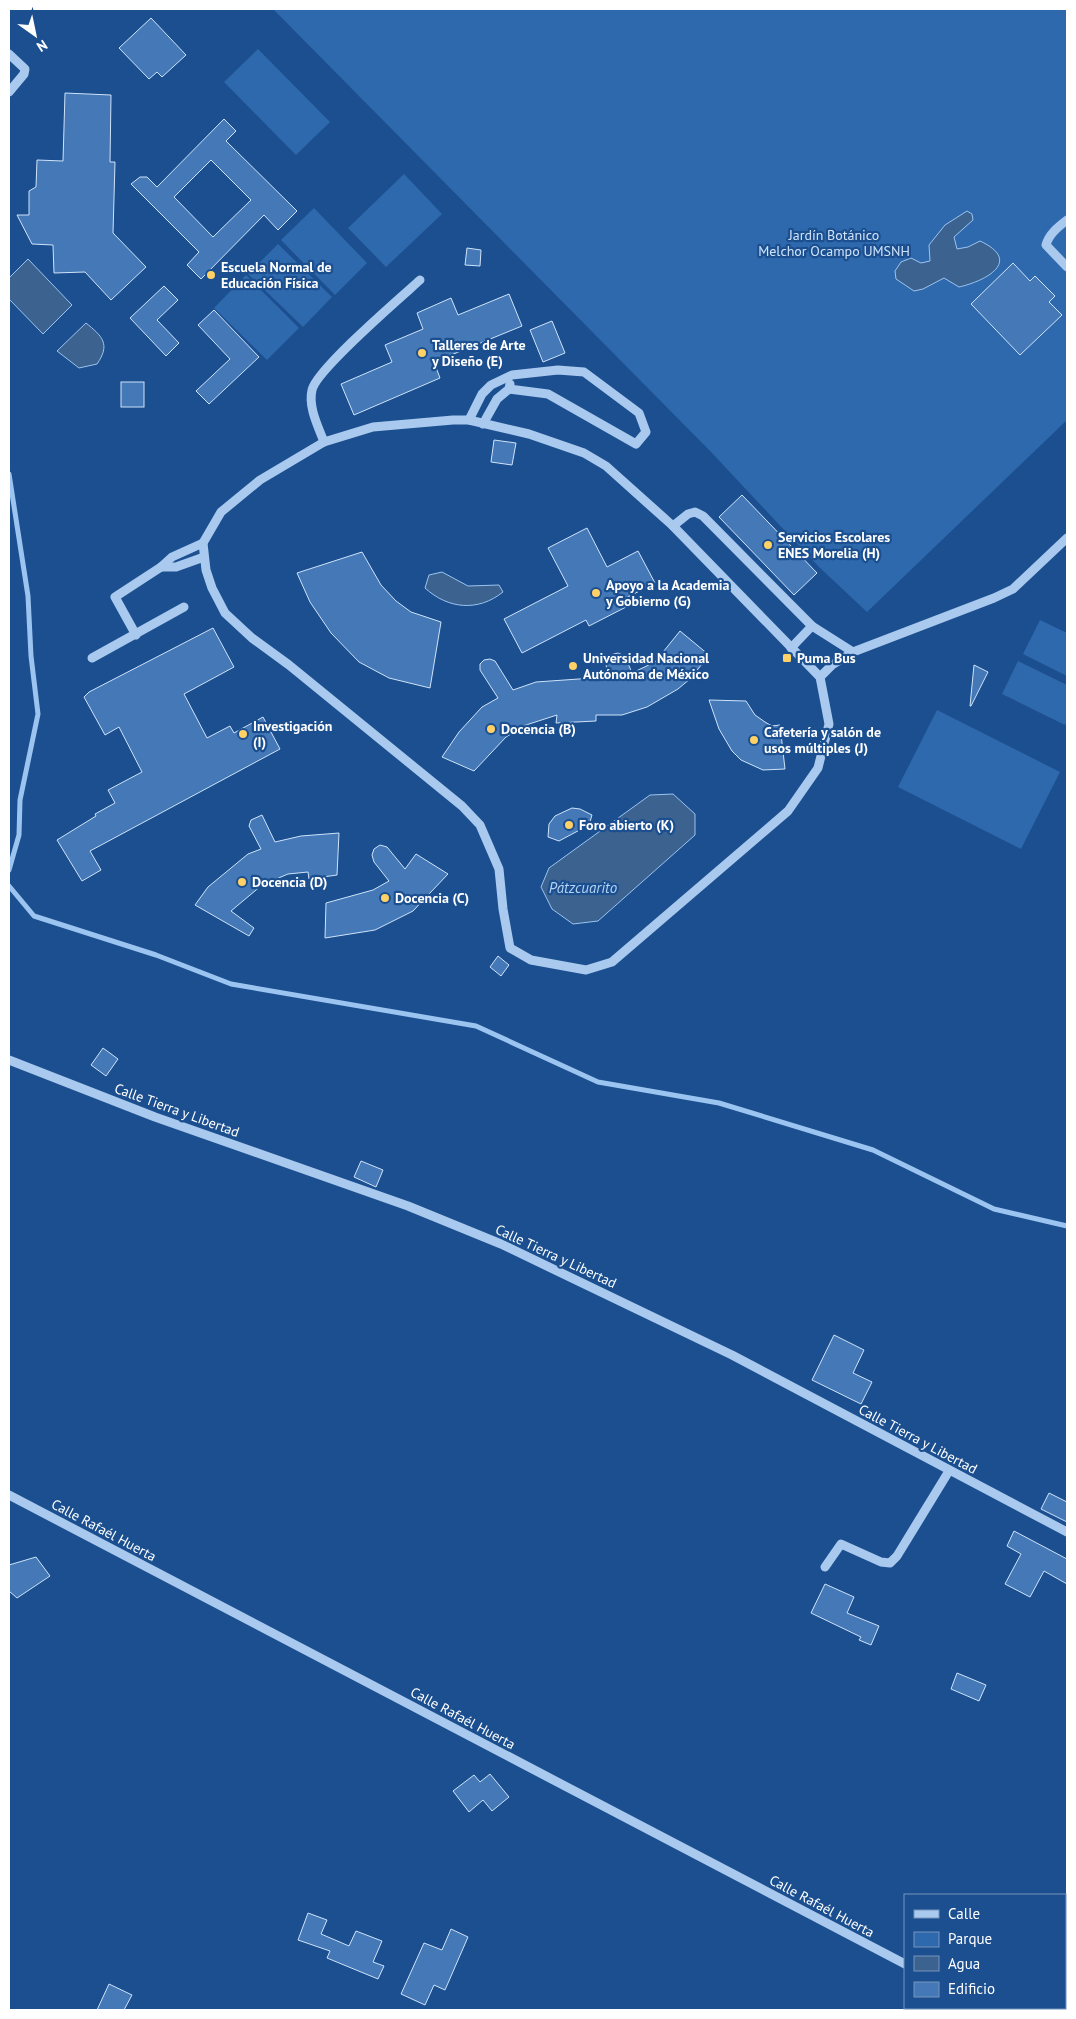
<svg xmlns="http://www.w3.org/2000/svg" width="1076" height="2019" viewBox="0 0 1076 2019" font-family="'PT Sans',sans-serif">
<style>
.green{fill:#2e69ad}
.water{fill:#3c6290;stroke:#9cc4f0}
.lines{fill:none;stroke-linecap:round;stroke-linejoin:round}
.stream{stroke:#9cc4f0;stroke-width:5}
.building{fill:#4478b7;stroke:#cfe3fa;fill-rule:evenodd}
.minor{stroke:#a9c9ee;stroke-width:9}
.poi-dot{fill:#ffd166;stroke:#1b4f8f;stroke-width:2}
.labels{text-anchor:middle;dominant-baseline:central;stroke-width:4.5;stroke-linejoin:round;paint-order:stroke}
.park-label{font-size:14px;fill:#cfe3fa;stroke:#1b4f8f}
.poi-label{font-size:14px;font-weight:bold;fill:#fff;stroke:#1b4f8f;text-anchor:start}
.street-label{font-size:14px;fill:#fff;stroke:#1b4f8f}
.water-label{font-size:15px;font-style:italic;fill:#b5d3f5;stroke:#1b4f8f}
</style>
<rect width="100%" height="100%" fill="#1b4f8f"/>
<!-- green -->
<g class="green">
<path d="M 273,9 L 1067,9 L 1067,420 L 867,612 L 818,566 L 711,452 Z"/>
<path d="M 258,49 L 330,122 L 296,155 L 224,82 Z"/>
<path d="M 404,174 L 442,214 L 386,267 L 348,228 Z"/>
<path d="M 314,208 L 367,263 L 335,295 L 281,240 Z"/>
<path d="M 278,244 L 332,297 L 303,327 L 248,274 Z"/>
<path d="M 246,275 L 299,328 L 267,360 L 214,308 Z"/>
<path d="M 1040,620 L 1067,633 L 1067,676 L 1023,654 Z"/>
<path d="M 1018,661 L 1067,685 L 1067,721 L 1065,725 L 1002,694 Z"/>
<path d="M 937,710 L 1060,772 L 1021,849 L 898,787 Z"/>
</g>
<!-- water -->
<g class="water">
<path d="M 967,211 L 972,214 L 973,220 L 954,237 L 957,249 L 968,247 L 980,241 C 1023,261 986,281 959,287 L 944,278 L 923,289 L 914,291 L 896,279 L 895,271 L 901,262 L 911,258 L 921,263 L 930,261 L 929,245 L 945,225 Z"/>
<path d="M 28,259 L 72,305 L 43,334 L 9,299 L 9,278 Z"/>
<path d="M 86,323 C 102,336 111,344 97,364 L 79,368 L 57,351 Z"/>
<path d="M 442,572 L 468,586 L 499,585 L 503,592 C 478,612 448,609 425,588 L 429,575 Z"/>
<path d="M 673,794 L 695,814 L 695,835 L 598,921 L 573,924 L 552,909 L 541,887 L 549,868 L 650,795 Z"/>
</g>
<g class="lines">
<!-- stream -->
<g class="stream">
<path d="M 9,474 L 28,596 L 31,656 L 38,714 L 20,800 L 19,835 L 9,870"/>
<path d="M 9,886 L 34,916 L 156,955 L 231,984 L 476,1026 L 598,1082 L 719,1103 L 873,1150 L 994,1209 L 1067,1226"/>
</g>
</g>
<!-- building -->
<g class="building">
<path d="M 151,18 L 186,55 L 162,77 L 157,72 L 149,79 L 119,48 Z"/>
<path d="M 65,93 L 111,95 L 110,162 L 115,162 L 113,233 L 146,267 L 111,300 L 85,272 L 54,273 L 53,245 L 32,244 L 17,215 L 29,215 L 29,191 L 36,187 L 37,160 L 63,161 Z"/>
<path d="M 224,119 L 236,131 L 226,141 L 297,211 L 278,230 L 264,215 L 201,279 L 187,265 L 199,252 L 131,184 L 140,177 L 147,177 L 157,187 ZM 211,160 L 251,200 L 213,237 L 174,197 Z"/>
<path d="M 467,248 L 481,250 L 480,266 L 465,265 Z"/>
<path d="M 1013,263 L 1030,281 L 1035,276 L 1055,296 L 1049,302 L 1062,315 L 1020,355 L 971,304 Z"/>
<path d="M 164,286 L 178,300 L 157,320 L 179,343 L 166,356 L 130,318 Z"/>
<path d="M 509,294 L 522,326 L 434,362 L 440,378 L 354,415 L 341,384 L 392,362 L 385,345 L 423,329 L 417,313 L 451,298 L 458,315 Z"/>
<path d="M 214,310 L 259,357 L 209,404 L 196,391 L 230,359 L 198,325 Z"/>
<path d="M 552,321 L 565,353 L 543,362 L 530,330 Z"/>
<rect x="121" y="382" width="23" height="25"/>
<path d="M 494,440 L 516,443 L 512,465 L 491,462 Z"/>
<path d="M 742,495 L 817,573 L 794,595 L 719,517 Z"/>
<path d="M 587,528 L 607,567 L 638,551 L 655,583 L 624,599 L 628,606 L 589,626 L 586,620 L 522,653 L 504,619 L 568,586 L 548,548 Z"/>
<path d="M 362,552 L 381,585 L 396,601 L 411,612 L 441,622 L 430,688 L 389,678 L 359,662 L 331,633 L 310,602 L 297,573 Z"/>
<path d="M 213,628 L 234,667 L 184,694 L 207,738 L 230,726 L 234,733 L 263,717 L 280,749 L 90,851 L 101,870 L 82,881 L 57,840 L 96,816 L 95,814 L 115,803 L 108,790 L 142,772 L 119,727 L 105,735 L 84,697 L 89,692 Z"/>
<path d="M 680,631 L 709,655 L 691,678 L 678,689 L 647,707 L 622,715 L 596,715 L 596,721 L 556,723 L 557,715 L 526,725 L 506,737 L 474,771 L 442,757 L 459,732 L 482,707 L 498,698 L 480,670 L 480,664 L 484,660 L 490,659 L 495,661 L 513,690 L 536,682 L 607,677 L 606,661 L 610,655 L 618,653 L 625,656 L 632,673 L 655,662 Z"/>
<path d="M 974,665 L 988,672 L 971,706 L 970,706 Z"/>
<path d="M 709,700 L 746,701 L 755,715 L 765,722 L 772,726 L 780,725 L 785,769 L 763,770 L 741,760 L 732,751 L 719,729 Z"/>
<path d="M 572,808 L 580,809 L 592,815 L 589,825 L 559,841 L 548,837 L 549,824 L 555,816 Z"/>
<path d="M 262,815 L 275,842 L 301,836 L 339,833 L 337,875 L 309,879 L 308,872 L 288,874 L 262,885 L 231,911 L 254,928 L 249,936 L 195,905 L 208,887 L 248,854 L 261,849 L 249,826 L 251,820 Z"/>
<path d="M 380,845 L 387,847 L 405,869 L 416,854 L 448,874 L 413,911 L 375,930 L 325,938 L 326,903 L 373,890 L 389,881 L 374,862 L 372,855 L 374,849 Z"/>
<path d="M 498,956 L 509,965 L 501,976 L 490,967 Z"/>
<path d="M 103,1048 L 118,1059 L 106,1076 L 91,1065 Z"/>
<path d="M 361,1161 L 383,1170 L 376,1187 L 354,1177 Z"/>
<path d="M 834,1335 L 864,1350 L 853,1373 L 872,1382 L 861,1404 L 812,1380 Z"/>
<path d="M 1049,1493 L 1067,1502 L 1067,1522 L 1041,1509 Z"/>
<path d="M 1014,1531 L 1067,1559 L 1067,1584 L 1044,1571 L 1030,1597 L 1005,1584 L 1021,1554 L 1007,1546 Z"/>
<path d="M 36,1557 L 50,1576 L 17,1598 L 9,1591 L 9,1565 Z"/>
<path d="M 825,1584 L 854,1597 L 847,1613 L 879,1626 L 871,1645 L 859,1640 L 861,1637 L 811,1613 Z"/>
<path d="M 957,1673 L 986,1685 L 979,1701 L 951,1689 Z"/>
<path d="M 490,1774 L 509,1797 L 492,1811 L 483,1800 L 469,1812 L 453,1791 L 474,1775 L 480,1782 Z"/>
<path d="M 308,1913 L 327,1920 L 321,1934 L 349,1946 L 356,1931 L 382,1941 L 373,1962 L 384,1966 L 378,1979 L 327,1958 L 330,1951 L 298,1940 Z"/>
<path d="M 451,1929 L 468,1937 L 445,1990 L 434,1985 L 425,2005 L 401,1994 L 424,1943 L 442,1950 Z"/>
<path d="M 109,1984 L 132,1995 L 124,2010 L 97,2010 Z"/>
</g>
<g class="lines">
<!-- minor -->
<g class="minor">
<path d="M 9,54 L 25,69 L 24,74 L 9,92"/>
<path d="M 1067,220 C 1058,227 1049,234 1046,245 L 1067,267"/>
<path d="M 453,420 L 469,420 L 529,434 L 584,453 L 606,466 L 673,526 L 820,677 L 829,724 L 818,768 L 788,811 L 612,962 L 586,970 L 531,960 L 510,948 L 503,909 L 499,869 L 480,825 L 462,806 L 289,665 L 252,638 L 225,613 L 212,588 L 206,570 L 203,543 L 221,512 L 260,480 L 324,442 L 373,427 Z"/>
<path d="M 469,420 L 482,394 L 491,385 L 512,375 L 558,370 L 584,372 L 639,413 L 646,432 L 636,444 L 548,394 L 509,389"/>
<path d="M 483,424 L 497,399 L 509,389 L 510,384"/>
<path d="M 324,442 C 318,426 308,407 312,390 C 316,370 400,298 420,280"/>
<path d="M 673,526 L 688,514 L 695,512 L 703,516 L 812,626"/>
<path d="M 161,567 L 176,567 L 204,557"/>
<path d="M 136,635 L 115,597 L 161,567 L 172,557 L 203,543"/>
<path d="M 791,648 L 812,626 L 853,652"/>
<path d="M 92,658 L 184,607"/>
<path d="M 820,677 L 832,665 L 853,652 L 994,598 L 1013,589 L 1067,538"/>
<path d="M 9,1060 L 155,1117 L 408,1206 L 501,1244 L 732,1355 L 1067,1532"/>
<path d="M 9,1495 L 905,1964"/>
<path d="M 825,1567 L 841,1544 L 881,1562 L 890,1563 L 897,1556 L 949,1471"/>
<path d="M 988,2008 L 992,2010"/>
</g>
</g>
<!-- markers -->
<g class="poi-dot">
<circle cx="211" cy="275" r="5"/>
<circle cx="422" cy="353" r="5"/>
<circle cx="768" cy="545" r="5"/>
<circle cx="596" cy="593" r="5"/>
<rect x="782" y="653" width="10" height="10" rx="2.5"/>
<circle cx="573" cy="666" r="5"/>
<circle cx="491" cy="729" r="5"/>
<circle cx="243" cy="734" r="5"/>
<circle cx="754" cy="740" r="5"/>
<circle cx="569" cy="825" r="5"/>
<circle cx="242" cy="882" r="5"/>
<circle cx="385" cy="898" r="5"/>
</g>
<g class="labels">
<!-- park labels -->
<g class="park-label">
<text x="834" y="235">Jardín Botánico<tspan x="834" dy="16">Melchor Ocampo UMSNH</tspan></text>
</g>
<!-- poi labels -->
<g class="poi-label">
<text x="221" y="267">Escuela Normal de<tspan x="221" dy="16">Educación Física</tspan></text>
<text x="432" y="345">Talleres de Arte<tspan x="432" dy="16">y Diseño (E)</tspan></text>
<text x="778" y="537">Servicios Escolares<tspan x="778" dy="16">ENES Morelia (H)</tspan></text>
<text x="606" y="585">Apoyo a la Academia<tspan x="606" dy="16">y Gobierno (G)</tspan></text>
<text x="583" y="658">Universidad Nacional<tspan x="583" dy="16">Autónoma de México</tspan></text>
<text x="797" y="658">Puma Bus</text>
<text x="253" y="726">Investigación<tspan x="253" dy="16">(I)</tspan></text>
<text x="501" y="729">Docencia (B)</text>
<text x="764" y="732">Cafetería y salón de<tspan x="764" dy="16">usos múltiples (J)</tspan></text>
<text x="579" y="825">Foro abierto (K)</text>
<text x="252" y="882">Docencia (D)</text>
<text x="395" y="898">Docencia (C)</text>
</g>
<!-- street labels -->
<g class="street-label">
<text transform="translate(177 1110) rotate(20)">Calle Tierra y Libertad</text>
<text transform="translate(556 1256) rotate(25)">Calle Tierra y Libertad</text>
<text transform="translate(918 1439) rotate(28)">Calle Tierra y Libertad</text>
<text transform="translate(104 1530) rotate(28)">Calle Rafaél Huerta</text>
<text transform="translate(463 1718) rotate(28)">Calle Rafaél Huerta</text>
<text transform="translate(822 1906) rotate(28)">Calle Rafaél Huerta</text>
</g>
<!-- water labels -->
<g class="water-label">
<text x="583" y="887">Pátzcuarito</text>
</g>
</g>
<!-- border -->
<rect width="1076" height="2019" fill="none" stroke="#ffffff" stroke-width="20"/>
<!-- legend -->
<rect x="904" y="1894" width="162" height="115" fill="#1b4f8f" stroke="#7695bc"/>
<rect x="914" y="1910" width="25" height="8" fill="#a9c9ee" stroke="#7695bc"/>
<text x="948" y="1919" font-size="15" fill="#ffffff">Calle</text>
<rect x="914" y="1932" width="25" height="15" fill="#2e69ad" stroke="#7695bc"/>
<text x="948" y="1944" font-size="15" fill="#ffffff">Parque</text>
<rect x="914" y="1956" width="25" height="15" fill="#3c6290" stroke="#7695bc"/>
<text x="948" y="1969" font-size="15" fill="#ffffff">Agua</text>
<rect x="914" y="1982" width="25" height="15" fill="#4478b7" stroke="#7695bc"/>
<text x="948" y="1994" font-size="15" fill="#ffffff">Edificio</text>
<!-- north arrow -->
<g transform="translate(35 35) rotate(147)" stroke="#1b4f8f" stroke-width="4" paint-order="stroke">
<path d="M0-4L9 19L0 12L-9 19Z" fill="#ffffff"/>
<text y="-8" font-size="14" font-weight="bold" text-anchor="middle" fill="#ffffff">N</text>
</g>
</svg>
